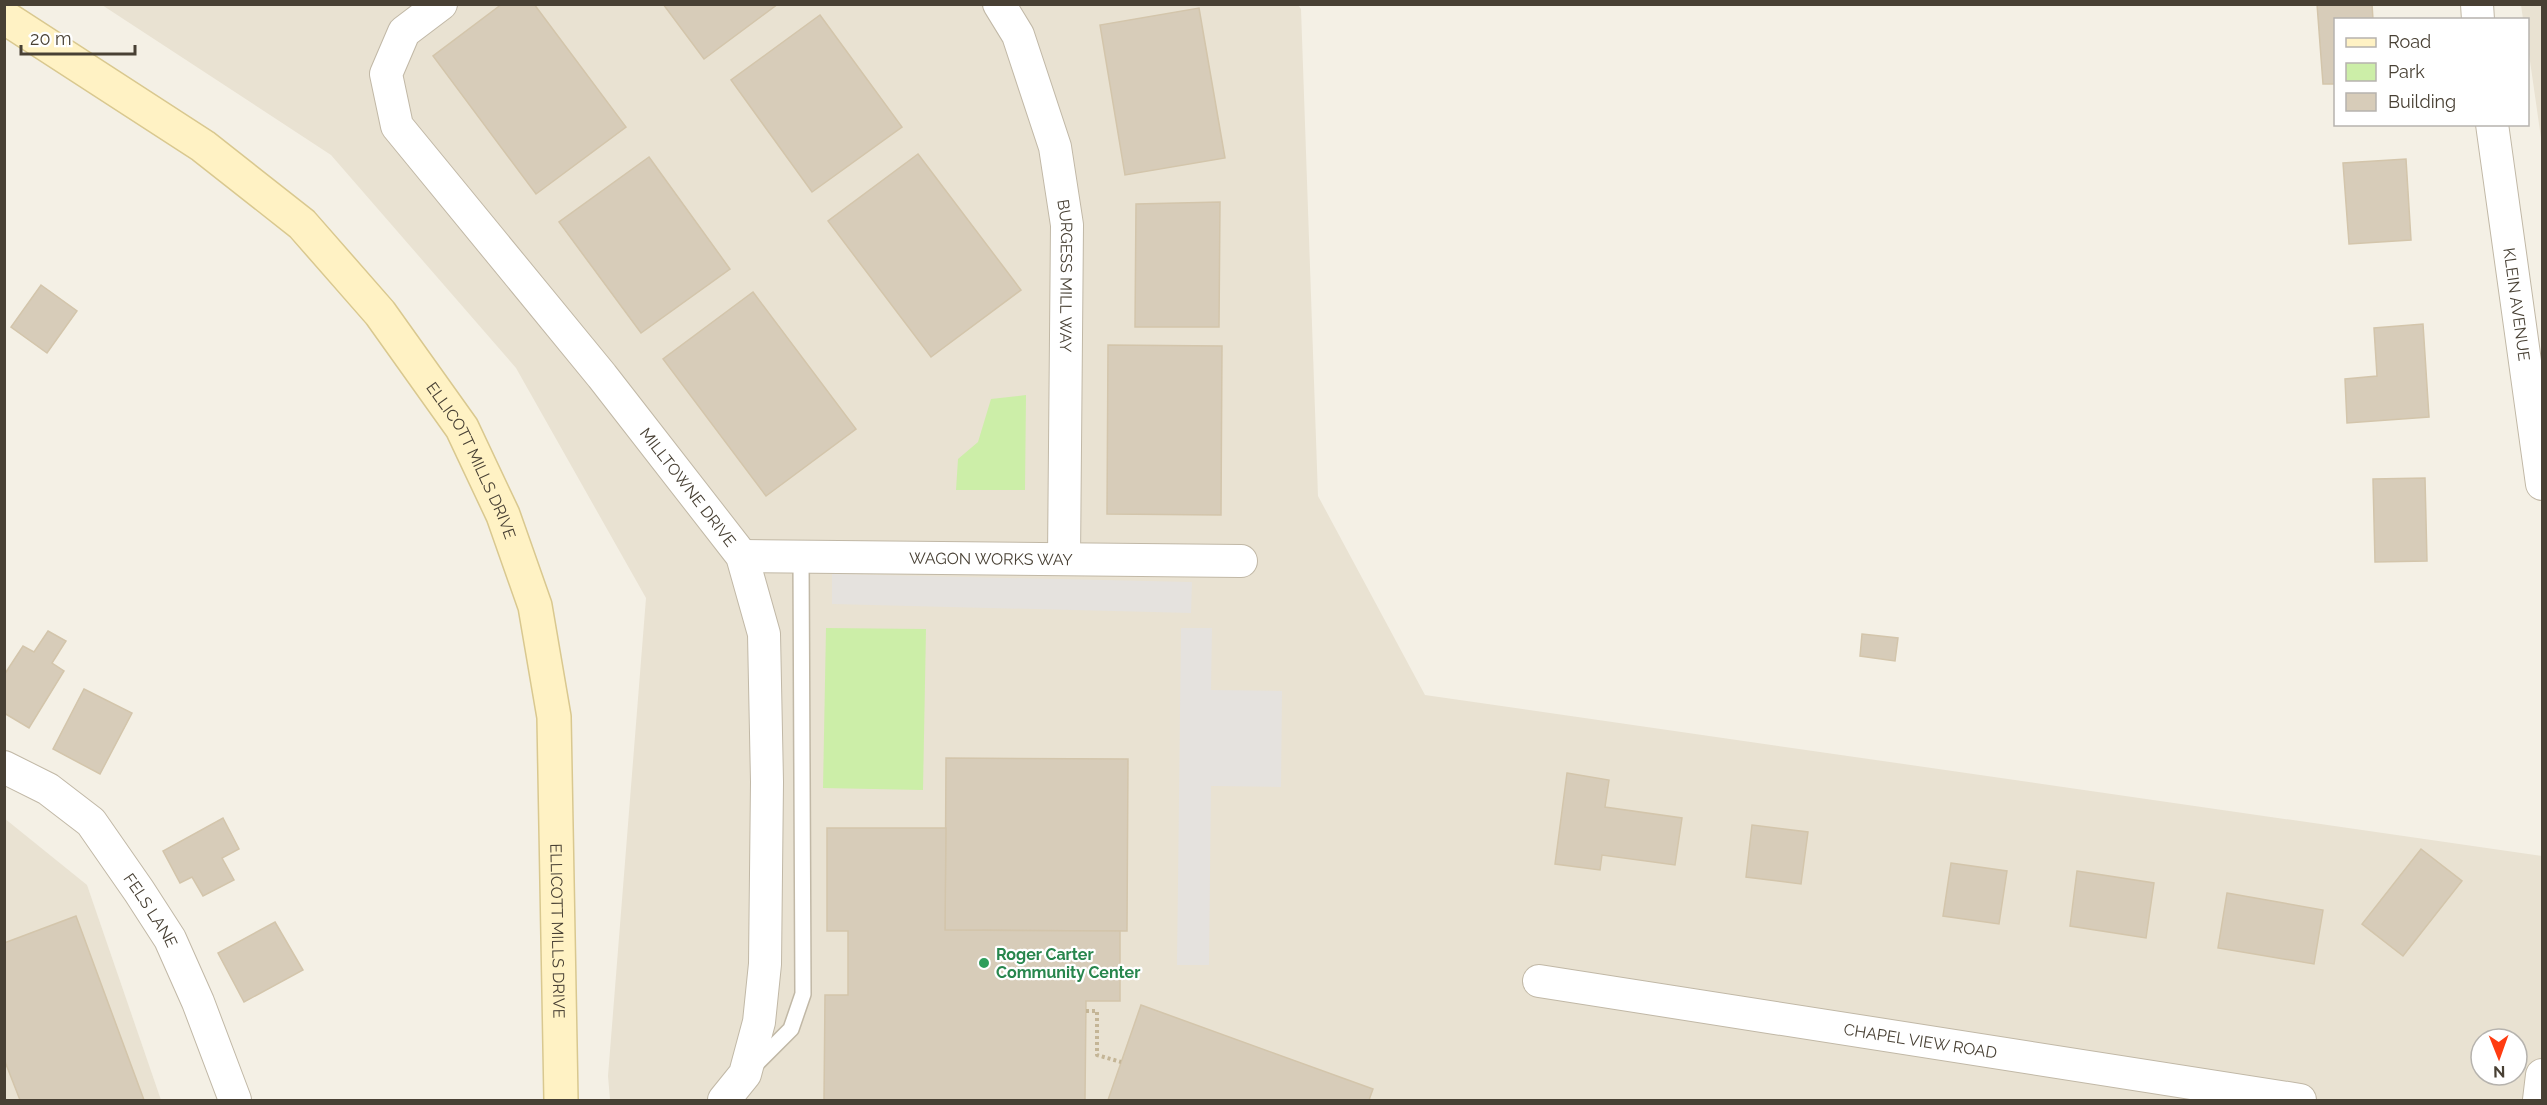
<svg xmlns="http://www.w3.org/2000/svg" width="2547" height="1105" viewBox="0 0 2547 1105" font-family="Raleway,sans-serif">
<style>
.residential{fill:#e9e2d2;fill-rule:evenodd}
.green{fill:#cceea8}
.parking{fill:#e5e2de}
.building{fill:#d7ccb9;stroke:#d3c5ab;stroke-width:1.5}
.lines{fill:none;stroke-linecap:round;stroke-linejoin:round}
.service-casing{stroke:#c1b8a6;stroke-width:18}
.minor-casing{stroke:#c1b8a6;stroke-width:34}
.secondary-casing{stroke:#d9c88f;stroke-width:36}
.path{stroke:#c4b596;stroke-width:4;stroke-dasharray:3 3;stroke-linecap:butt}
.service{stroke:#fff;stroke-width:15}
.minor{stroke:#fff;stroke-width:32}
.secondary{stroke:#fff2c4;stroke-width:33}
.leisure-dot{fill:#2e9e5b;stroke:#fff;stroke-width:2}
.labels{text-anchor:middle;dominant-baseline:central;stroke-width:4.5;stroke-linejoin:round;paint-order:stroke}
.street-label{font-size:16px;fill:#484034;stroke:#fff}
.leisure-label{font-size:16px;font-weight:bold;fill:#27864d;stroke:#fff;text-anchor:start}
</style>
<rect width="100%" height="100%" fill="#f4f0e5"/>
<!-- residential -->
<g class="residential">
<path d="M 102,5 L 1298,5 L 1301,9 L 1318,496 L 1425,695 L 2542,856 L 2542,1100 L 610,1100 L 608,1076 L 646,598 L 516,368 L 331,155 ZM 2481,1039 L 2517,1039 L 2517,1075 L 2481,1075 Z"/>
<path d="M 2521,5 L 2542,5 L 2542,145 L 2528,47 L 2528,20 L 2523,19 Z"/>
<path d="M 4,818 L 87,885 L 161,1100 L 5,1100 Z"/>
</g>
<!-- green -->
<g class="green">
<path d="M 1026,395 L 1025,490 L 956,490 L 958,459 L 978,442 L 991,399 Z"/>
<path d="M 826,628 L 926,629 L 923,790 L 823,788 Z"/>
</g>
<!-- parking -->
<g class="parking">
<path d="M 832,574 L 1192,582 L 1191,613 L 832,604 Z"/>
<path d="M 1181,628 L 1212,628 L 1211,690 L 1282,691 L 1281,787 L 1211,786 L 1209,965 L 1177,965 Z"/>
</g>
<!-- building -->
<g class="building">
<path d="M 502,4 L 534,4 L 626,127 L 536,194 L 433,56 Z"/>
<path d="M 663,4 L 778,4 L 704,59 Z"/>
<path d="M 2317,4 L 2372,4 L 2373,20 L 2336,20 L 2336,84 L 2323,84 Z"/>
<path d="M 1199,8 L 1225,158 L 1125,175 L 1100,25 Z"/>
<path d="M 820,15 L 902,127 L 812,192 L 731,80 Z"/>
<path d="M 918,154 L 1021,290 L 931,357 L 828,221 Z"/>
<path d="M 649,157 L 730,269 L 641,333 L 559,222 Z"/>
<path d="M 2406,159 L 2411,240 L 2349,244 L 2343,163 Z"/>
<path d="M 1220,202 L 1219,327 L 1135,327 L 1136,204 Z"/>
<path d="M 41,285 L 77,311 L 47,353 L 11,327 Z"/>
<path d="M 753,292 L 856,429 L 766,496 L 663,359 Z"/>
<path d="M 2423,324 L 2429,417 L 2347,423 L 2345,379 L 2377,376 L 2374,328 Z"/>
<path d="M 1108,345 L 1222,346 L 1221,515 L 1107,514 Z"/>
<path d="M 2425,478 L 2427,561 L 2375,562 L 2373,479 Z"/>
<path d="M 48,631 L 66,641 L 52,663 L 64,671 L 29,728 L 4,713 L 4,675 L 23,646 L 34,652 Z"/>
<path d="M 1862,634 L 1898,638 L 1895,661 L 1860,656 Z"/>
<path d="M 84,689 L 132,713 L 100,774 L 53,749 Z"/>
<path d="M 946,758 L 1128,759 L 1127,931 L 945,930 Z"/>
<path d="M 1567,773 L 1609,780 L 1605,807 L 1682,818 L 1675,865 L 1602,855 L 1600,870 L 1555,864 Z"/>
<path d="M 223,818 L 239,849 L 222,858 L 234,880 L 203,896 L 192,877 L 180,883 L 163,851 Z"/>
<path d="M 1752,825 L 1808,832 L 1801,884 L 1746,877 Z"/>
<path d="M 827,828 L 946,828 L 945,930 L 1120,931 L 1120,1001 L 1086,1001 L 1085,1100 L 824,1100 L 825,995 L 848,995 L 848,931 L 827,931 Z"/>
<path d="M 2421,849 L 2462,881 L 2403,956 L 2362,924 Z"/>
<path d="M 1951,863 L 2007,871 L 1999,924 L 1943,916 Z"/>
<path d="M 2077,871 L 2154,883 L 2146,938 L 2070,926 Z"/>
<path d="M 2227,893 L 2323,910 L 2314,964 L 2218,948 Z"/>
<path d="M 76,916 L 144,1100 L 20,1100 L 4,1059 L 4,943 Z"/>
<path d="M 275,922 L 303,970 L 244,1002 L 218,953 Z"/>
<path d="M 1141,1005 L 1373,1089 L 1369,1100 L 1108,1100 Z"/>
</g>
<g class="lines">
<defs>
<path id="service" d="M 754,1066 L 791,1029 L 803,994 L 801,557"/>
<g id="minor">
<path id="s1" d="M 441,4 L 404,32 L 386,74 L 397,126 L 602,376 L 742,556 L 764,634 L 767,782 L 765,964 L 759,1022 L 745,1074 L 724,1100"/>
<path id="s2" d="M 999,4 L 1018,35 L 1055,147 L 1067,225 L 1064,559"/>
<path d="M 2477,4 L 2478,20"/>
<path id="s3" d="M 2492,124 L 2542,484"/>
<path id="s4" d="M 742,556 L 1241,561"/>
<path id="s5" d="M 4,767 L 48,789 L 91,822 L 139,891 L 170,939 L 198,1002 L 235,1100"/>
<path id="s6" d="M 1539,981 L 2300,1100"/>
<path d="M 2539,1100 L 2542,1075"/>
</g>
<g id="secondary">
<path id="s7" d="M 4,17 L 203,146 L 302,224 L 380,313 L 462,428 L 503,515 L 535,606 L 554,717 L 561,1100"/>
</g>
</defs>
<!-- service casing -->
<use href="#service" class="service-casing"/>
<!-- minor casing -->
<use href="#minor" class="minor-casing"/>
<!-- secondary casing -->
<use href="#secondary" class="secondary-casing"/>
<!-- path -->
<path class="path" d="M 1086,1011 L 1097,1011 L 1097,1055 L 1121,1062"/>
<!-- service -->
<use href="#service" class="service"/>
<!-- minor -->
<use href="#minor" class="minor"/>
<!-- secondary -->
<use href="#secondary" class="secondary"/>
</g>
<!-- markers -->
<circle class="leisure-dot" cx="984" cy="963" r="6"/>
<g class="labels">
<!-- street labels -->
<g class="street-label">
<text stroke="none"><textPath href="#s2" startOffset="284">BURGESS MILL WAY</textPath></text>
<text stroke="none"><textPath href="#s3" startOffset="182">KLEIN AVENUE</textPath></text>
<text stroke="none"><textPath href="#s7" startOffset="656">ELLICOTT MILLS DRIVE</textPath></text>
<text stroke="none"><textPath href="#s1" startOffset="609">MILLTOWNE DRIVE</textPath></text>
<text stroke="none"><textPath href="#s4" startOffset="249">WAGON WORKS WAY</textPath></text>
<text stroke="none"><textPath href="#s5" startOffset="210">FELS LANE</textPath></text>
<text stroke="none"><textPath href="#s7" startOffset="1142">ELLICOTT MILLS DRIVE</textPath></text>
<text stroke="none"><textPath href="#s6" startOffset="386">CHAPEL VIEW ROAD</textPath></text>
</g>
<!-- leisure labels -->
<g class="leisure-label">
<text x="996" y="954">Roger Carter<tspan x="996" dy="18">Community Center</tspan></text>
</g>
</g>
<!-- border -->
<rect width="2547" height="1105" fill="none" stroke="#484034" stroke-width="12"/>
<!-- legend -->
<rect x="2334" y="18" width="195" height="108" fill="#ffffff" stroke="#b6b3ae" stroke-width="1.5"/>
<rect x="2346" y="38" width="30" height="9" fill="#fff2c4" stroke="#b6b3ae" stroke-width="1.5"/>
<text x="2388" y="48" font-size="18" fill="#484034">Road</text>
<rect x="2346" y="63" width="30" height="18" fill="#cceea8" stroke="#b6b3ae" stroke-width="1.5"/>
<text x="2388" y="78" font-size="18" fill="#484034">Park</text>
<rect x="2346" y="93" width="30" height="18" fill="#d7ccb9" stroke="#b6b3ae" stroke-width="1.5"/>
<text x="2388" y="108" font-size="18" fill="#484034">Building</text>
<!-- north arrow -->
<g transform="translate(2499 1057) rotate(179)"><circle r="28" fill="#ffffff" stroke="#b6b3ae" stroke-width="1.5"/>
<path d="M0-4.5L10 22L0 15L-10 22Z" fill="#ff3c11"/>
<text y="-9" font-size="16" font-weight="bold" text-anchor="middle" fill="#484034">N</text>
</g>
<!-- scale -->
<path d="M21 45v9h114v-9" fill="none" stroke="#484034" stroke-width="3"/>
<text x="30" y="45" font-size="18" fill="#484034" stroke="#ffffff" stroke-width="4.5" paint-order="stroke">20 m</text>
</svg>
